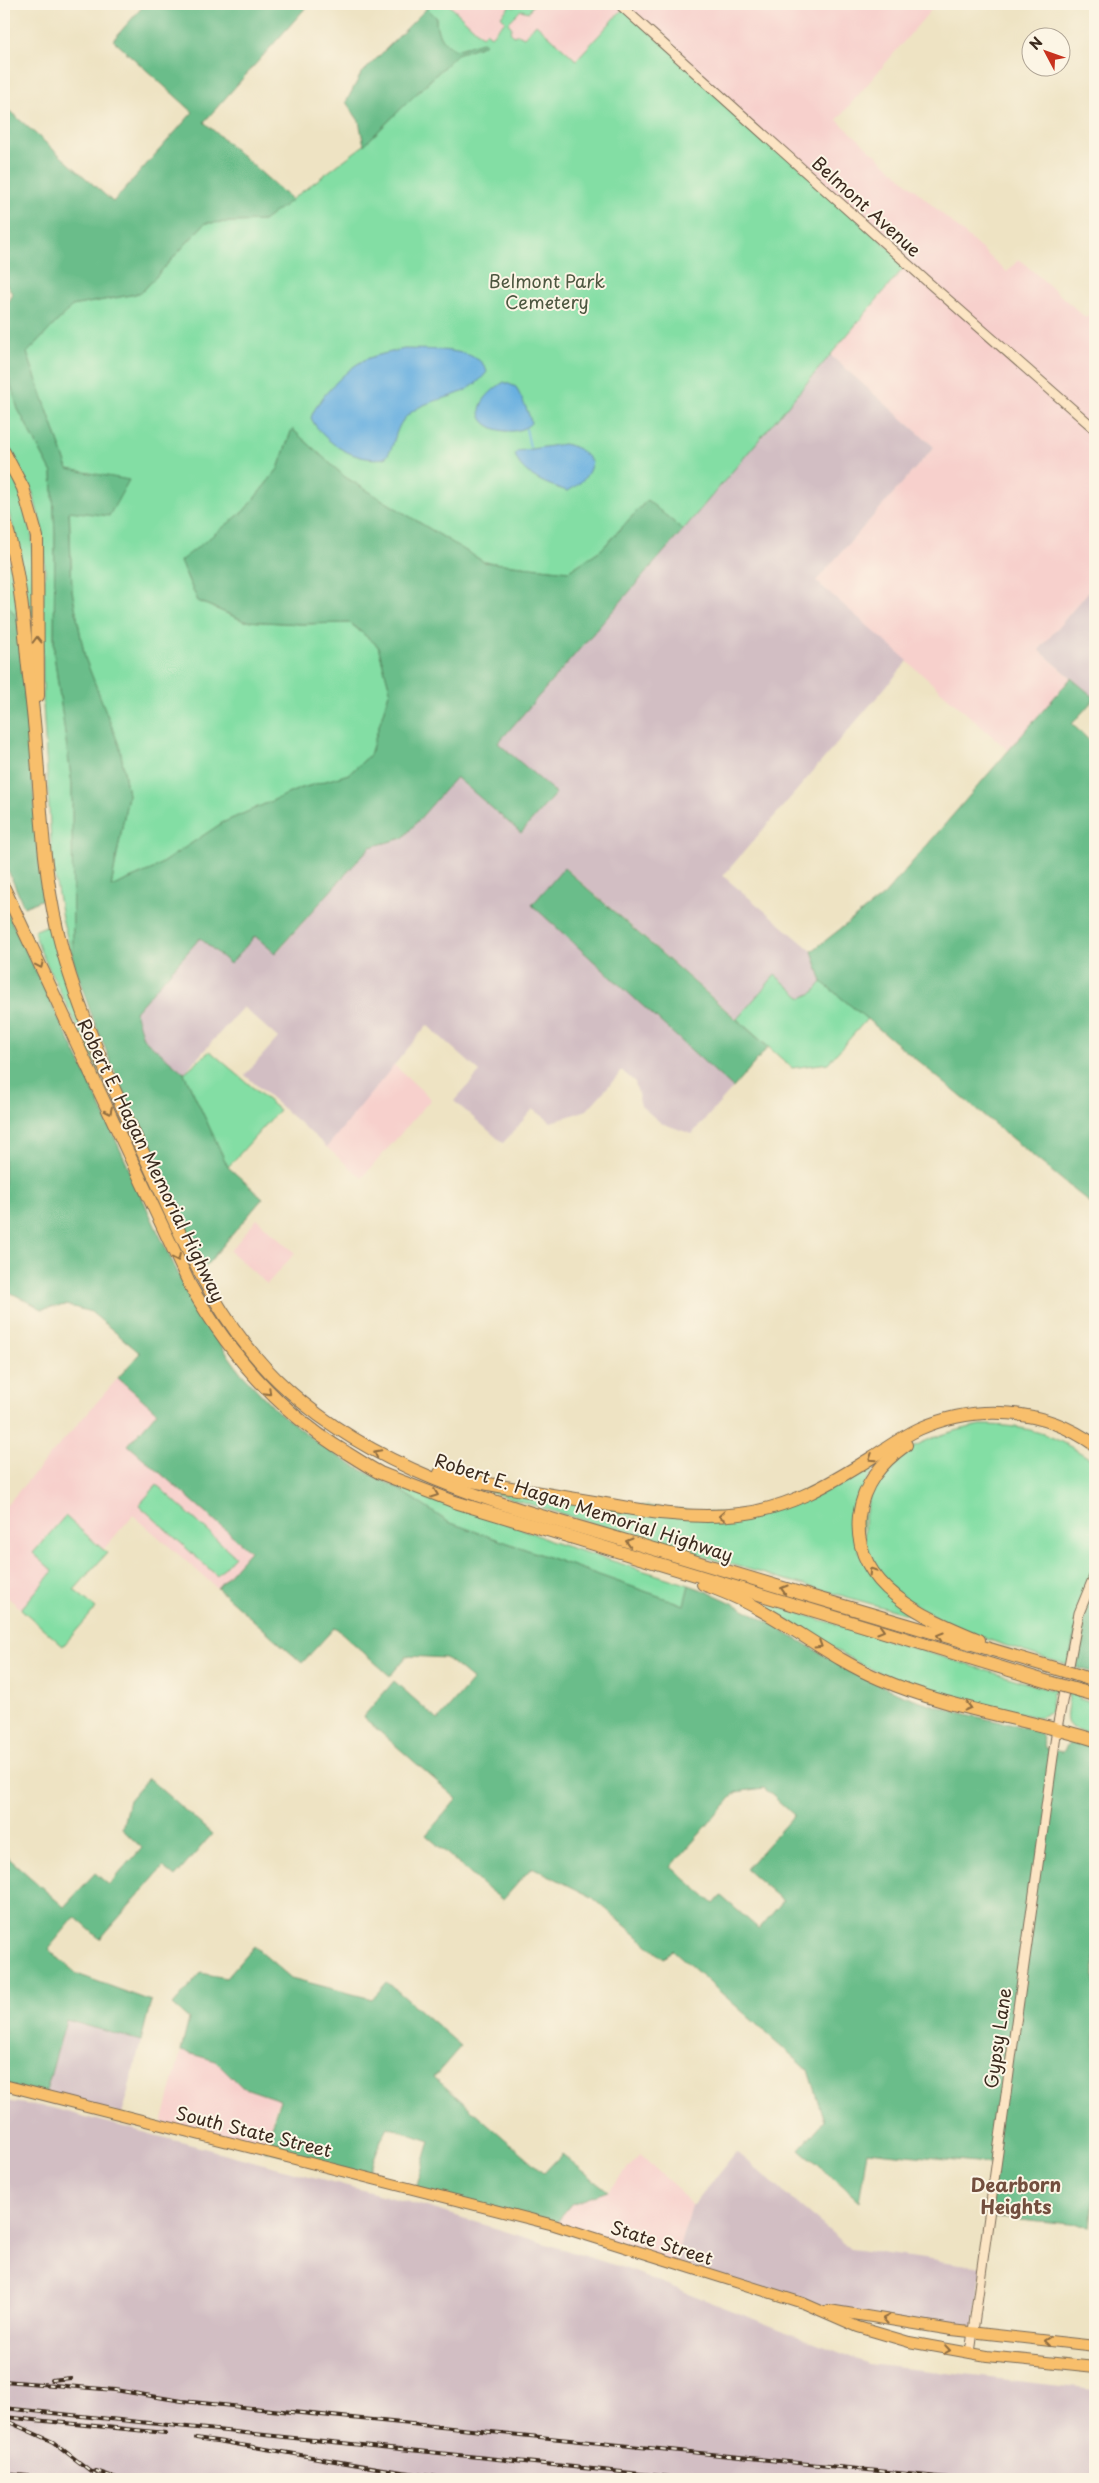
<svg xmlns="http://www.w3.org/2000/svg" width="1099" height="2483" viewBox="0 0 1099 2483" font-family="'Playpen Sans',sans-serif">
<style>
.built{fill:#f7d0cc}
.industrial{fill:#d2bec3}
.green{fill:#83dea4;stroke:#5f8461}
.forest{fill:#6abd8a;stroke:#527454;fill-rule:evenodd}
.water{fill:#69b0e0;stroke:#526d7f}
.lines{fill:none;stroke-linecap:round;stroke-linejoin:round}
.stream{stroke:#69b0e0;stroke-width:2}
.secondary-casing{stroke:#7a6b58;stroke-width:11}
.primary-casing{stroke:#7a6b58;stroke-width:12}
.highway-casing{stroke:#7a6b58;stroke-width:14}
.secondary{stroke:#fce5c4;stroke-width:9}
.primary{stroke:#f8bf6c;stroke-width:10}
.highway{stroke:#f8bf6c;stroke-width:12}
.rail-casing{stroke:#3b2a1e;stroke-width:4}
.rail{stroke:#fcf5e5;stroke-width:2;stroke-dasharray:5.5;stroke-linecap:butt}
.highway-bridge-casing{stroke:#7a6b58;stroke-width:14;stroke-linecap:butt}
.highway-bridge{stroke:#f8bf6c;stroke-width:12}
.oneway{stroke:#906d41}
.labels{text-anchor:middle;dominant-baseline:central;stroke-width:4;stroke-linejoin:round;paint-order:stroke}
.street-label{font-size:18px;fill:#3b2a1e;stroke:#fcf5e5}
.park-label{font-size:18px;fill:#4d5740;stroke:#fcf5e5}
.neighbourhood-label{font-size:19px;font-weight:bold;fill:#734e3e;stroke:#fcf5e5}
</style>
<rect width="100%" height="100%" fill="#fcf5e5"/>
<filter id="ink" filterUnits="userSpaceOnUse"><feTurbulence type="fractalNoise" baseFrequency=".02" numOctaves="2"/><feDisplacementMap in="SourceGraphic" scale="10" xChannelSelector="R" yChannelSelector="G"/><feConvolveMatrix kernelMatrix="1 2 1 2 8 2 1 2 1" color-interpolation-filters="sRGB"/></filter>
<filter id="wash" filterUnits="userSpaceOnUse"><feTurbulence type="fractalNoise" baseFrequency=".0096" numOctaves="4" result="noise"/><feDisplacementMap in="SourceGraphic" scale="20" xChannelSelector="R" yChannelSelector="G"/><feGaussianBlur stdDeviation="1.12" result="paint"/><feColorMatrix in="noise" values="0 0 0 0 0 0 0 0 0 0 0 0 0 0 0 0 0 1.4 0 .05"/><feComposite in="paint" operator="in"/></filter>
<g filter="url(#wash)">
<rect width="100%" height="100%" fill="#eee3c3"/>
<!-- built -->
<g class="built">
<path d="M 421,4 L 936,4 L 837,120 L 1007,272 L 1019,259 L 1086,318 L 1095,308 L 1095,584 L 1039,650 L 1071,678 L 1009,751 L 816,581 L 934,447 L 829,354 L 907,264 L 624,8 L 576,60 L 519,46 L 503,32 L 471,49 Z"/>
<path d="M 393,1064 L 431,1099 L 362,1178 L 323,1144 Z"/>
<path d="M 257,1219 L 295,1253 L 267,1284 L 230,1251 Z"/>
<path d="M 118,1378 L 157,1412 L 128,1445 L 250,1551 L 217,1588 L 133,1515 L 103,1550 L 65,1516 L 33,1553 L 54,1571 L 21,1609 L 4,1594 L 4,1508 Z"/>
<path d="M 181,2051 L 216,2061 L 242,2087 L 281,2100 L 277,2104 L 263,2150 L 162,2124 Z"/>
<path d="M 640,2155 L 678,2189 L 692,2206 L 674,2263 L 554,2225 L 571,2204 L 608,2191 Z"/>
</g>
<!-- industrial -->
<g class="industrial">
<path d="M 829,354 L 934,447 L 816,581 L 908,661 L 723,876 L 812,951 L 822,982 L 814,992 L 802,998 L 775,975 L 737,1019 L 565,868 L 532,905 L 733,1088 L 692,1134 L 661,1123 L 641,1106 L 635,1082 L 622,1071 L 587,1110 L 551,1122 L 533,1109 L 503,1143 L 454,1101 L 480,1072 L 427,1025 L 327,1147 L 245,1075 L 278,1038 L 243,1007 L 184,1073 L 143,1038 L 135,1012 L 200,938 L 230,964 L 255,936 L 276,953 L 370,847 L 403,838 L 456,777 L 521,833 L 556,793 L 498,743 L 683,530 Z"/>
<path d="M 1095,584 L 1095,698 L 1039,650 Z"/>
<path d="M 65,2020 L 141,2041 L 122,2114 L 45,2095 Z"/>
<path d="M 4,2101 L 48,2107 L 427,2207 L 627,2269 L 868,2364 L 1095,2390 L 1095,2479 L 4,2479 Z"/>
<path d="M 736,2152 L 851,2249 L 982,2267 L 973,2333 L 818,2308 L 674,2263 L 692,2206 Z"/>
</g>
<!-- green -->
<g class="green">
<path d="M 421,4 L 448,4 L 482,36 L 486,32 L 491,36 L 505,21 L 501,16 L 509,7 L 506,4 L 510,4 L 514,8 L 518,4 L 533,4 L 529,12 L 521,10 L 508,23 L 512,28 L 510,32 L 514,36 L 518,34 L 524,37 L 536,24 L 576,60 L 624,8 L 907,264 L 683,530 L 647,500 L 602,549 L 569,571 L 484,562 L 345,477 L 292,429 L 278,469 L 244,511 L 180,562 L 198,601 L 244,621 L 301,624 L 350,623 L 378,646 L 390,690 L 370,755 L 349,774 L 299,789 L 222,823 L 153,869 L 111,887 L 128,795 L 120,748 L 85,658 L 72,591 L 68,469 L 27,353 L 72,306 L 141,293 L 205,223 L 263,221 L 364,145 L 457,54 L 486,44 L 482,42 L 456,50 C 441,42 436,34 436,17 Z"/>
<path d="M 4,361 L 18,409 L 52,473 L 55,534 L 54,654 L 72,784 L 73,960 L 62,918 L 52,859 L 43,704 L 42,614 L 45,570 L 42,528 L 32,491 L 4,443 Z"/>
<path d="M 4,458 L 17,482 L 32,535 L 34,616 L 30,616 L 19,548 L 4,496 Z"/>
<path d="M 4,538 L 12,575 L 18,619 L 6,603 Z"/>
<path d="M 48,925 L 79,1020 L 104,1082 L 40,950 L 34,931 Z"/>
<path d="M 775,975 L 802,998 L 814,992 L 822,982 L 867,1019 L 828,1063 L 792,1068 L 737,1019 Z"/>
<path d="M 210,1051 L 279,1110 L 228,1167 L 184,1073 Z"/>
<path d="M 981,1425 C 1031,1425 1054,1435 1095,1462 L 1095,1574 L 1068,1665 C 1010,1648 939,1627 891,1587 C 878,1577 870,1557 866,1542 C 863,1531 864,1523 866,1512 C 874,1453 931,1435 981,1425 Z"/>
<path d="M 881,1456 L 883,1458 L 867,1480 L 859,1552 L 921,1618 L 684,1551 L 480,1489 L 748,1516 Z"/>
<path d="M 157,1485 L 235,1556 L 217,1576 L 139,1505 Z"/>
<path d="M 392,1485 L 528,1531 L 549,1541 L 689,1585 L 684,1605 L 448,1522 Z"/>
<path d="M 65,1516 L 107,1553 L 74,1590 L 96,1608 L 63,1646 L 21,1609 L 53,1571 L 33,1553 Z"/>
<path d="M 760,1601 L 1050,1690 L 1052,1683 L 1081,1691 L 1079,1699 L 1095,1703 L 1095,1735 C 1062,1725 1065,1728 1069,1696 L 1053,1692 L 1050,1711 L 1040,1718 L 932,1693 L 863,1666 L 759,1604 Z"/>
</g>
<!-- forest -->
<g class="forest">
<path d="M 145,4 L 309,4 L 204,122 L 292,200 L 263,221 L 205,223 L 141,293 L 72,306 L 27,353 L 68,469 L 129,480 L 109,516 L 69,511 L 72,591 L 85,658 L 120,748 L 128,795 L 111,887 L 153,869 L 222,823 L 299,789 L 349,774 L 370,755 L 390,690 L 378,646 L 350,623 L 301,624 L 245,621 L 198,601 L 180,561 L 244,511 L 278,469 L 292,429 L 345,477 L 484,562 L 569,571 L 602,549 L 647,500 L 683,530 L 498,743 L 556,793 L 521,833 L 456,777 L 403,838 L 370,847 L 275,953 L 255,936 L 230,964 L 200,938 L 135,1012 L 143,1038 L 184,1073 L 228,1167 L 263,1198 L 204,1268 L 118,1080 L 90,1011 L 73,960 L 72,784 L 54,654 L 55,534 L 52,473 L 18,409 L 4,361 L 4,312 L 12,293 L 4,280 L 4,106 L 113,202 L 193,112 L 113,40 Z"/>
<path d="M 427,8 L 436,17 C 436,34 441,42 456,50 L 483,42 L 486,44 L 457,54 L 364,145 L 359,121 L 346,102 L 361,74 Z"/>
<path d="M 4,589 L 6,603 L 18,619 L 43,899 L 24,907 L 4,861 Z"/>
<path d="M 1071,678 L 1095,698 L 1072,724 L 1095,746 L 1095,1207 L 822,982 L 812,951 L 884,895 Z"/>
<path d="M 564,868 L 768,1047 L 733,1088 L 532,905 Z"/>
<path d="M 4,906 L 83,1068 L 156,1228 L 197,1312 L 241,1373 L 276,1410 L 322,1446 L 354,1466 L 392,1485 L 448,1522 L 684,1605 L 689,1585 C 757,1608 812,1653 876,1683 C 925,1707 979,1717 1032,1729 L 1042,1736 L 1045,1749 L 1063,1752 L 1067,1745 L 1077,1740 L 1095,1745 L 1095,2187 L 1090,2226 L 989,2216 L 995,2164 L 867,2151 L 859,2201 L 800,2149 L 824,2121 L 808,2070 L 673,1950 L 664,1959 L 592,1897 L 532,1867 L 503,1900 L 484,1886 L 426,1835 L 457,1799 L 363,1717 L 394,1681 L 438,1720 L 473,1680 L 446,1658 L 407,1656 L 390,1676 L 335,1627 L 302,1663 L 217,1588 L 250,1551 L 128,1445 L 157,1412 L 118,1378 L 140,1353 L 91,1312 L 66,1305 L 42,1309 L 4,1289 ZM 764,1788 L 794,1815 L 746,1869 L 783,1901 L 759,1929 L 721,1896 L 714,1904 L 671,1867 L 736,1792 Z"/>
<path d="M 1095,1574 L 1095,1673 L 1068,1665 L 1079,1613 Z"/>
<path d="M 148,1778 L 212,1834 L 175,1877 L 163,1867 L 100,1939 L 75,1917 L 48,1949 L 77,1974 L 151,2001 L 141,2041 L 66,2020 L 45,2095 L 4,2085 L 4,1854 L 64,1907 L 95,1873 L 109,1885 L 142,1848 L 122,1829 L 129,1800 Z"/>
<path d="M 254,1946 L 291,1978 L 372,1999 L 387,1982 L 461,2046 L 434,2077 L 544,2173 L 562,2154 L 608,2191 L 571,2204 L 554,2225 L 416,2189 L 430,2141 L 388,2127 L 381,2140 L 368,2176 L 263,2150 L 280,2100 L 242,2087 L 216,2061 L 181,2051 L 189,2019 L 173,2005 L 201,1973 L 226,1978 Z"/>
</g>
<!-- water -->
<g class="water">
<path d="M 404,349 C 426,350 481,346 487,372 C 463,403 433,394 409,414 C 392,429 398,443 385,458 C 357,463 324,444 311,418 C 316,401 343,373 359,363 C 371,355 390,353 404,349 Z"/>
<path d="M 504,382 L 516,387 C 521,398 529,411 531,423 C 511,445 445,420 504,382 Z"/>
<path d="M 564,444 C 576,446 584,452 592,462 C 588,478 581,483 568,491 C 550,486 520,475 515,454 L 518,451 Z"/>
</g>
<g class="lines">
<!-- stream -->
<path class="stream" d="M 526,429 L 530,447"/>
</g>
</g>
<g filter="url(#ink)">
<g class="lines">
<defs>
<g id="secondary">
<path d="M 619,4 L 921,276 L 1095,429"/>
<path d="M 970,2353 L 1057,1728 L 1079,1613 L 1095,1574"/>
</g>
<g id="primary">
<path d="M 4,2085 L 554,2225 L 803,2303 L 858,2327 L 909,2342 L 987,2356 L 1095,2367"/>
<path d="M 829,2310 L 952,2330 L 1095,2346"/>
</g>
<g id="highway">
<path d="M 4,452 L 23,488 L 37,537 L 38,696"/>
<path d="M 4,518 C 18,564 23,610 27,657 C 30,687 34,716 36,745 C 41,807 43,868 57,929 C 76,1009 111,1084 146,1159 C 184,1242 218,1328 288,1390 C 389,1482 529,1511 657,1550 C 789,1590 922,1630 1054,1668"/>
<path d="M 4,888 L 190,1285 C 229,1354 279,1412 347,1453 C 358,1460 369,1467 380,1473 C 405,1483 430,1492 455,1502 L 1052,1683"/>
<path d="M 906,1445 C 881,1463 863,1484 859,1516 C 852,1587 924,1617 979,1640"/>
<path d="M 440,1473 L 467,1480 C 509,1488 551,1495 594,1502 C 642,1511 690,1520 740,1514 C 789,1508 830,1484 871,1458 C 887,1448 902,1437 919,1429 C 977,1403 1044,1408 1095,1445"/>
<path d="M 703,1584 C 722,1591 742,1599 759,1609 C 799,1631 837,1661 880,1679 C 949,1709 1024,1718 1095,1740"/>
<path d="M 1077,1675 L 1095,1681"/>
<path d="M 1081,1691 L 1095,1695"/>
</g>
</defs>
<!-- secondary casing -->
<use href="#secondary" class="secondary-casing"/>
<!-- primary casing -->
<use href="#primary" class="primary-casing"/>
<!-- highway casing -->
<use href="#highway" class="highway-casing"/>
<!-- secondary -->
<use href="#secondary" class="secondary"/>
<!-- primary -->
<use href="#primary" class="primary"/>
<!-- highway -->
<use href="#highway" class="highway"/>
<defs>
<g id="rail">
<path d="M 51,2380 L 71,2378"/>
<path d="M 4,2381 L 115,2390 L 182,2401 L 958,2479"/>
<path d="M 4,2408 L 689,2479"/>
<path d="M 4,2417 L 166,2433"/>
<path d="M 9,2422 L 53,2442 L 101,2479"/>
<path d="M 196,2438 C 282,2450 367,2469 453,2479"/>
<path d="M 96,2471 L 119,2479"/>
<path d="M 4,2474 L 62,2479"/>
<path d="M 370,2474 L 391,2479"/>
</g>
</defs>
<!-- rail casing -->
<use href="#rail" class="rail-casing"/>
<!-- rail -->
<use href="#rail" class="rail"/>
<defs>
<g id="highway-bridge">
<path d="M 1054,1668 L 1077,1675"/>
<path d="M 1052,1683 L 1081,1691"/>
</g>
</defs>
<!-- highway-bridge casing -->
<use href="#highway-bridge" class="highway-bridge-casing"/>
<!-- highway-bridge -->
<use href="#highway-bridge" class="highway-bridge"/>
</g>
<!-- one-way arrows -->
<defs><path id="oneway-chevron" d="M-2-3.5L2.5 0L-2 3.5" fill="none" stroke-width="1.6" stroke-linecap="round" stroke-linejoin="round" transform="scale(1.25)"/></defs>
<g class="oneway">
<use href="#oneway-chevron" transform="translate(37 640) rotate(-91)"/>
<use href="#oneway-chevron" transform="translate(40 965) rotate(65)"/>
<use href="#oneway-chevron" transform="translate(109 1111) rotate(64)"/>
<use href="#oneway-chevron" transform="translate(177 1258) rotate(65)"/>
<use href="#oneway-chevron" transform="translate(268 1392) rotate(45)"/>
<use href="#oneway-chevron" transform="translate(377 1453) rotate(-152)"/>
<use href="#oneway-chevron" transform="translate(872 1458) rotate(147)"/>
<use href="#oneway-chevron" transform="translate(435 1494) rotate(21)"/>
<use href="#oneway-chevron" transform="translate(722 1516) rotate(175)"/>
<use href="#oneway-chevron" transform="translate(629 1542) rotate(-164)"/>
<use href="#oneway-chevron" transform="translate(872 1571) rotate(-123)"/>
<use href="#oneway-chevron" transform="translate(784 1589) rotate(-163)"/>
<use href="#oneway-chevron" transform="translate(881 1630) rotate(17)"/>
<use href="#oneway-chevron" transform="translate(940 1636) rotate(-163)"/>
<use href="#oneway-chevron" transform="translate(819 1645) rotate(32)"/>
<use href="#oneway-chevron" transform="translate(968 1707) rotate(13)"/>
<use href="#oneway-chevron" transform="translate(886 2319) rotate(-169)"/>
<use href="#oneway-chevron" transform="translate(1047 2341) rotate(-174)"/>
<use href="#oneway-chevron" transform="translate(947 2350) rotate(9)"/>
</g>
</g>
<g class="labels">
<!-- street labels -->
<g class="street-label">
<text transform="translate(867 206) rotate(42)">Belmont Avenue</text>
<text transform="translate(152 1160) rotate(64)">Robert E. Hagan Memorial Highway</text>
<text transform="translate(584 1507) rotate(18)">Robert E. Hagan Memorial Highway</text>
<text transform="translate(997 2038) rotate(-82)">Gypsy Lane</text>
<text transform="translate(254 2131) rotate(14)">South State Street</text>
<text transform="translate(662 2242) rotate(18)">State Street</text>
</g>
<!-- park labels -->
<g class="park-label">
<text x="547" y="280">Belmont Park<tspan x="547" dy="21">Cemetery</tspan></text>
</g>
<!-- neighbourhood labels -->
<g class="neighbourhood-label">
<text x="1016" y="2184">Dearborn<tspan x="1016" dy="22">Heights</tspan></text>
</g>
</g>
<!-- margin -->
<rect width="1099" height="2483" fill="none" stroke="#fcf5e5" stroke-width="20"/>
<!-- north arrow -->
<g transform="translate(1046 52) rotate(311)"><circle r="24" fill="#fcf5e5" stroke="#afa495"/>
<path d="M0-4L9 19L0 12L-9 19Z" fill="#c8321e"/>
<text y="-8" font-size="14" font-weight="bold" text-anchor="middle" fill="#3b2a1e">N</text>
</g>
</svg>
